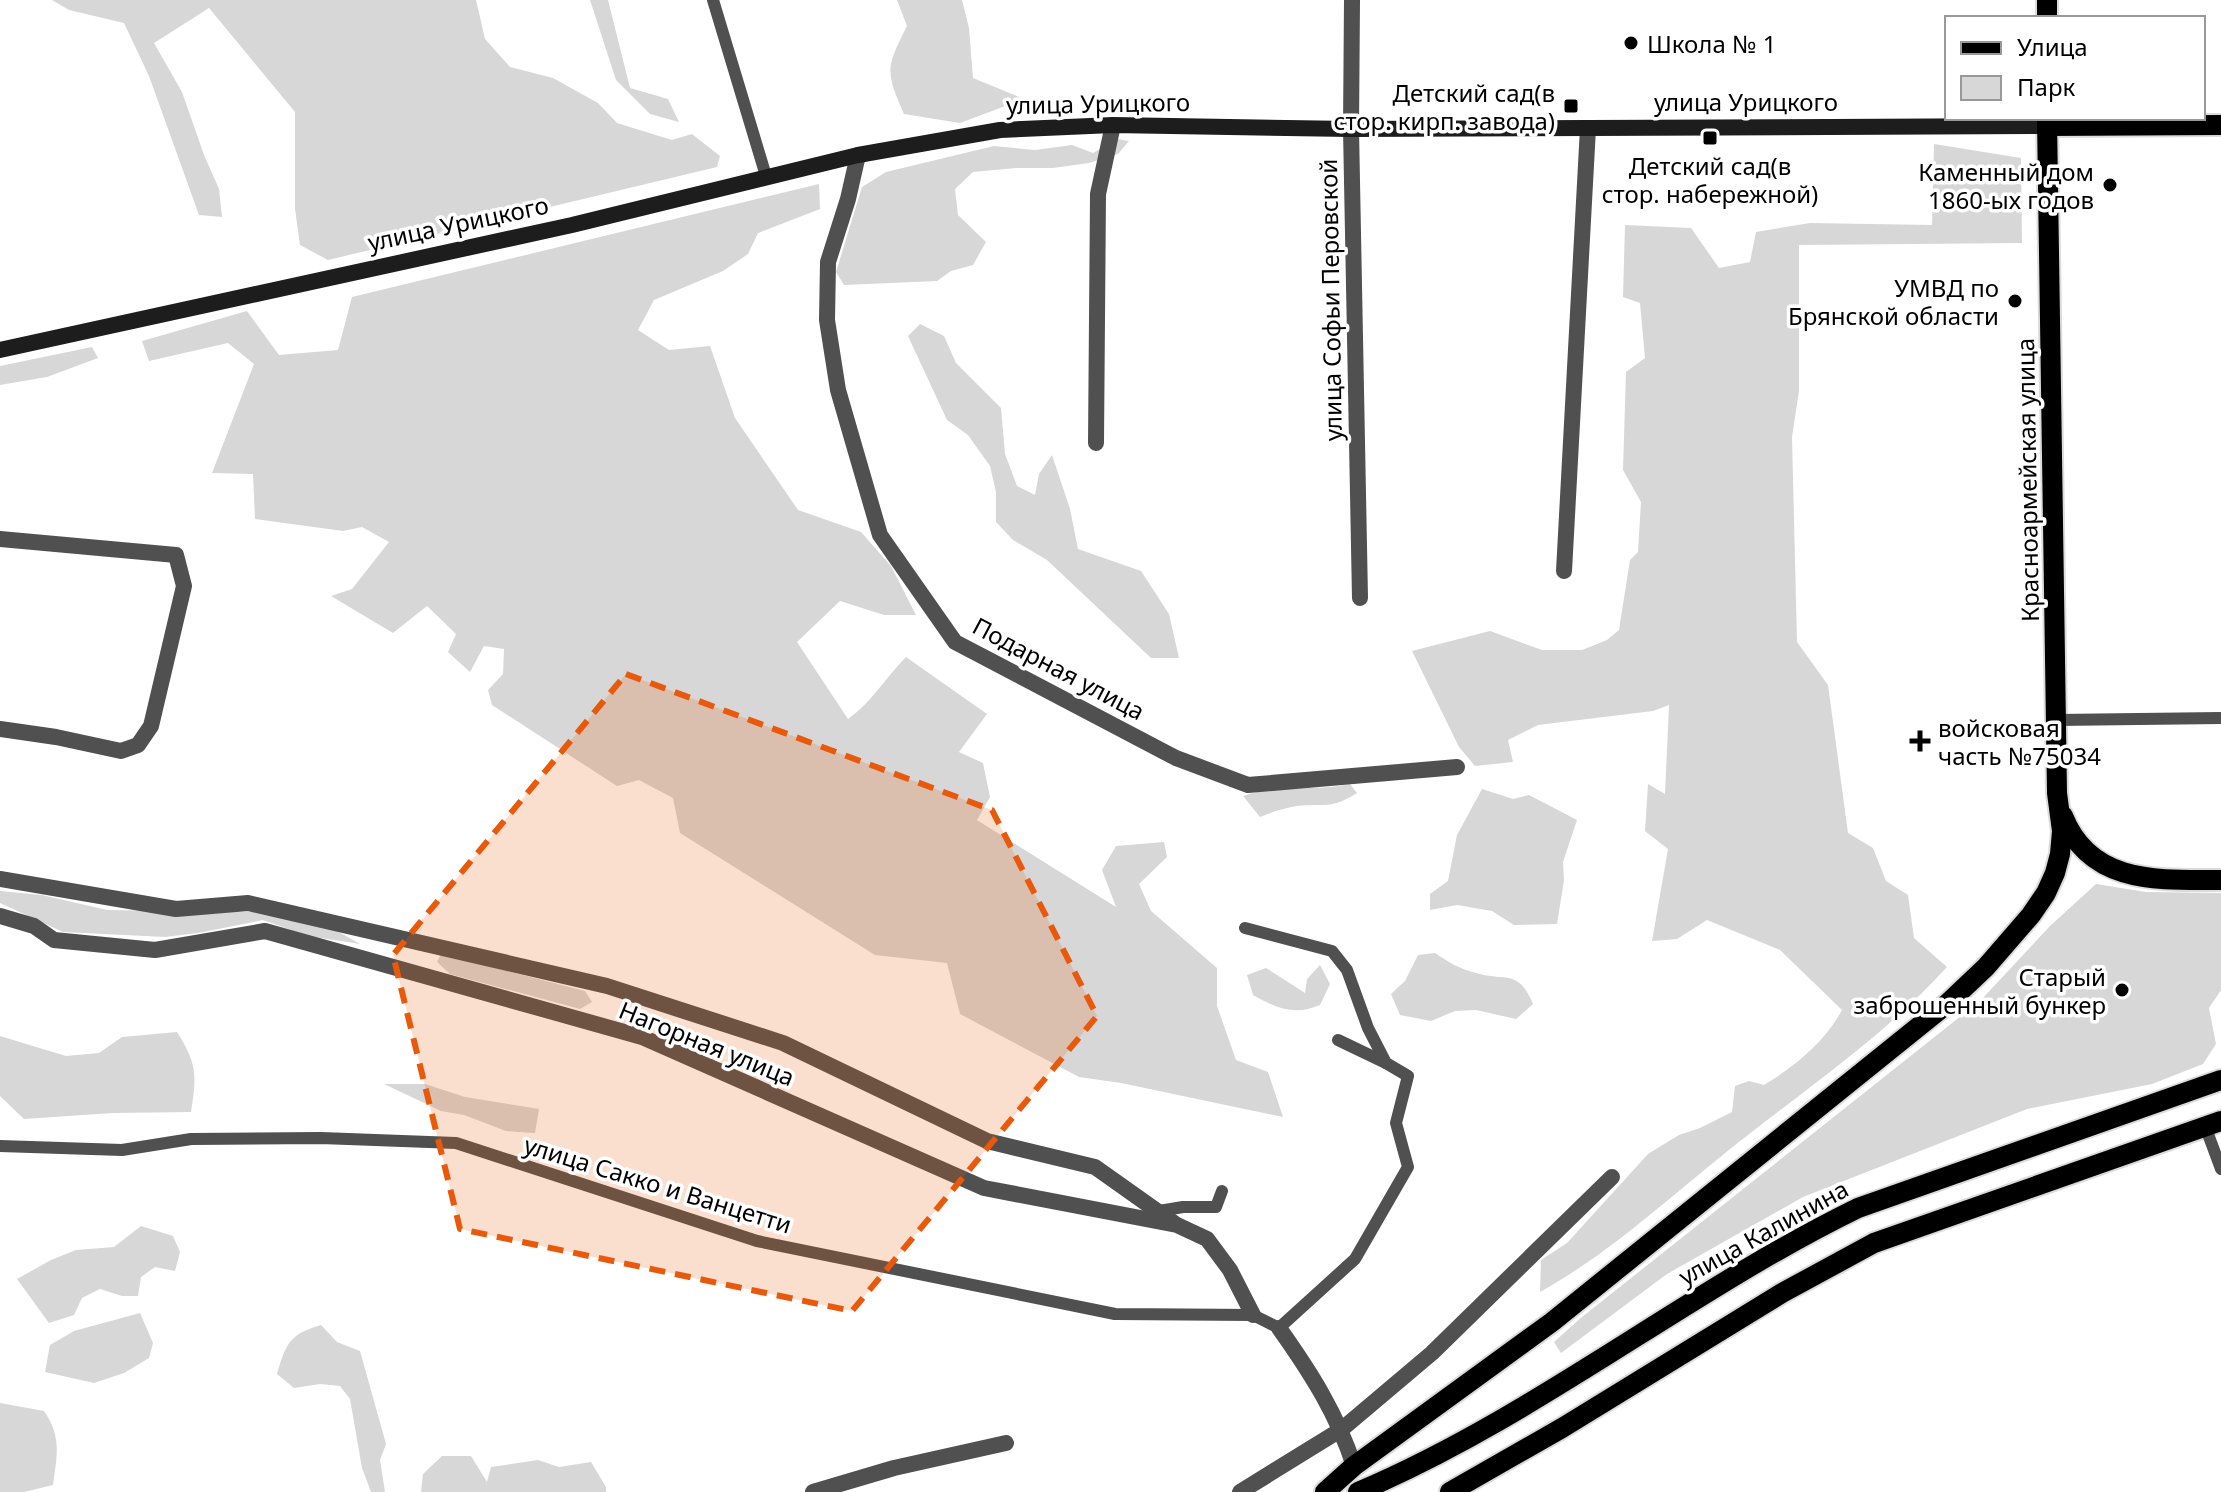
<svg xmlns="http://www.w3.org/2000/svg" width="2221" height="1492" viewBox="0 0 2221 1492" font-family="'Noto Sans',sans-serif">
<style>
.green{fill:#d7d7d7}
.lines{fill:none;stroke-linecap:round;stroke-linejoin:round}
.primary-casing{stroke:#dbdbdb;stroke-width:24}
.service{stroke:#505050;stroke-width:12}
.minor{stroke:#505050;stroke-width:16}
.secondary{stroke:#1d1d1d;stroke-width:16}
.primary{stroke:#000;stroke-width:20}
.marked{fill:#e8590c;fill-opacity:0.2;stroke:#e8590c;stroke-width:6;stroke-dasharray:16 10;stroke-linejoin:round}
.poi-dot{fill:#000;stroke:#fff;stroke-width:3}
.labels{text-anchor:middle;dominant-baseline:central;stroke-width:7;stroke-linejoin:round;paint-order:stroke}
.poi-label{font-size:24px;fill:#000;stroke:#fff;text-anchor:end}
.street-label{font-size:24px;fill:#000;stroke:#fff}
</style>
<rect width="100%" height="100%" fill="#fff"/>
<!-- green -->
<g class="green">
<path d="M 52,0 L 476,0 L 485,39 L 510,67 L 553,78 L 598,103 L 617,123 L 672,140 L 692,134 L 720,156 L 717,167 L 328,260 L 300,245 L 295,209 L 295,112 L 209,8 L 154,43 L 182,92 L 204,155 L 219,189 L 222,217 L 199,215 L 149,76 L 124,23 L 69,10 Z"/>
<path d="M 590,0 L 608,0 L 630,88 L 668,99 L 679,122 L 650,114 L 616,80 Z"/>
<path d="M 897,0 L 962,0 L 969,28 L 973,78 L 1024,99 L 960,123 L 904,114 C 885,71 886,68 907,26 Z"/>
<path d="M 1118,139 L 1129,141 L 1118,154 L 1089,163 L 1053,168 L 1016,168 L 973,172 L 955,189 L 958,215 L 986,242 L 973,265 L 951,271 L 937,281 L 844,285 L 836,272 L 862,187 L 886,172 L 994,146 L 1035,150 L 1072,145 L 1093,153 Z"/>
<path d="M 1934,144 L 2021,158 L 2022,243 L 1799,245 L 1799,391 L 1792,437 L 1797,642 L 1828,685 L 1848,833 L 1873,848 L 1886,881 L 1908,895 L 1914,938 L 1947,967 C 1888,1032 1817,1081 1748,1135 C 1679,1188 1616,1250 1540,1292 L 1541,1260 L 1567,1243 L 1648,1154 L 1679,1135 L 1700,1128 L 1732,1112 L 1735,1086 L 1749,1081 L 1764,1085 C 1795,1066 1825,1042 1842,1010 L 1780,950 L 1707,920 L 1677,939 L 1652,941 L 1668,849 L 1645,831 L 1648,784 L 1665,794 L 1669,705 L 1653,711 L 1538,725 L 1508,740 L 1513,762 L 1475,766 L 1459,747 L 1412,651 L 1490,631 L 1542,650 L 1582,650 L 1607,640 L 1619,630 L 1630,560 L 1638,552 L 1641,502 L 1623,470 L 1626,372 L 1645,358 L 1640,303 L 1623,297 L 1625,225 L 1691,228 L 1719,268 L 1750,262 L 1756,232 L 1810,223 L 1932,225 Z"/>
<path d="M 819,184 L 820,209 L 758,233 L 748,254 L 723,271 L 654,300 L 638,330 L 669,350 L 710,346 L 735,418 L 798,510 L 861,532 L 891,566 L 916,615 L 884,615 L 840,601 L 797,642 L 848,719 C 871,703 886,677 906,657 L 987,714 L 959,752 L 983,763 L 990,797 L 977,820 L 1116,907 L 1102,870 L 1116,846 L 1164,842 L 1167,857 L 1139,884 L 1151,911 L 1217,968 L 1217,1006 L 1236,1060 L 1268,1072 L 1283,1117 L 1121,1083 L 1079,1077 L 960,1014 L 947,963 L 875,955 L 680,833 L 673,798 L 639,780 L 617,786 L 492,705 L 488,690 L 503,674 L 504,649 L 484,646 L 470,672 L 448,652 L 456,634 L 427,606 L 393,633 L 331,596 L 352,589 L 389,542 L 362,527 L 343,531 L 255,519 L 253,474 L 212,473 L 254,364 L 228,343 L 149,361 L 142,341 L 247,311 L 279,355 L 338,350 L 352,297 Z"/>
<path d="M 920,324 L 944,336 L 956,363 L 1001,408 L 1005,454 L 1017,486 L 1035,495 L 1039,474 L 1052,455 L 1070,509 L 1078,549 L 1141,571 L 1169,614 L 1179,658 L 1151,658 L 1047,560 L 1013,540 L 996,522 L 996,492 L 990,466 L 968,435 L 947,420 L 908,336 Z"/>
<path d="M 92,347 L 98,358 L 47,377 L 0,385 L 0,366 Z"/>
<path d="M 1350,784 L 1357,793 C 1330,810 1325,803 1297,806 C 1284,808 1272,812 1260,817 L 1243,796 C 1275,784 1314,792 1350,784 Z"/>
<path d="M 1482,789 L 1513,799 L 1529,795 L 1577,820 L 1563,862 L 1564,880 L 1557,924 L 1514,925 L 1492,911 L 1457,905 L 1430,910 L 1430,894 L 1448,881 L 1457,835 Z"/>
<path d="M 2096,884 L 2146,892 L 2221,893 L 2221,990 L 2209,1008 L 2216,1044 L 2203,1064 L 2152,1084 L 2027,1109 L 1803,1197 L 1667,1274 L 1561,1353 L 1554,1342 L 1582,1317 L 1981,1000 L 2050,926 Z"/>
<path d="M 0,891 L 42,895 L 107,910 L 260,912 L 330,927 L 360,944 L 308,936 L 263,920 L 198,933 L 165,937 L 63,932 L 0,903 Z"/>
<path d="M 1435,953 C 1448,962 1460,969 1476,973 C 1506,982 1518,968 1533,1004 L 1516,1019 L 1476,1010 L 1455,1011 L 1431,1021 L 1400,1015 L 1391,994 L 1405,981 L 1418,955 Z"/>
<path d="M 441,954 L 585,991 L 592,1002 L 580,1009 L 450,974 L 437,962 Z"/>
<path d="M 1320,965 L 1330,984 L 1320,1005 C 1294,1016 1276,1008 1253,995 L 1247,975 L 1266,968 L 1305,993 L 1307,979 Z"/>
<path d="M 177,1032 C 197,1064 197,1075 191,1112 L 113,1113 L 24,1119 L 0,1096 L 0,1036 L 66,1056 L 99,1053 L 122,1037 Z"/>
<path d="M 384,1084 L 425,1084 L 465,1097 L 539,1109 L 535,1133 L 506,1131 L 464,1115 L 441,1111 Z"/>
<path d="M 141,1226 L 173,1236 L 180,1252 L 175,1271 L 155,1267 L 141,1277 L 138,1296 L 122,1296 L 100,1289 L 82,1298 L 74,1315 L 49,1323 L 17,1279 L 51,1260 L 76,1250 L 114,1247 Z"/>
<path d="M 140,1313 L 153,1343 L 149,1358 L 124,1373 L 94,1383 L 45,1372 L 50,1345 L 74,1331 Z"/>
<path d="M 321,1325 L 337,1342 L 360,1351 L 386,1444 L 380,1460 L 385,1492 L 371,1492 L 362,1468 L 350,1399 L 340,1386 L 320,1384 L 294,1388 L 277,1374 C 286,1343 290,1334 321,1325 Z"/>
<path d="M 0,1403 L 44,1411 C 62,1437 57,1456 53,1485 L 24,1492 L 0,1492 Z"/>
<path d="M 442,1456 L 471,1456 L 487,1482 L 491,1467 L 538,1460 L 559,1467 L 591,1462 L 606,1487 L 606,1492 L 421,1492 L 423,1474 Z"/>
</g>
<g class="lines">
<defs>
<g id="primary">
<path d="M 2047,18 L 2047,0"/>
<path d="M 2047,126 L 2221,125"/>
<path d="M 2063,816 C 2090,885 2159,880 2221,880"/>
<path d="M 1325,1492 L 1354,1466 L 1552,1322 L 1948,1003 L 1986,967 L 2031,915 L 2046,893 L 2055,873 L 2060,854 L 2062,831 L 2057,793 L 2047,118"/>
<path d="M 1358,1492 C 1535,1417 1686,1292 1858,1208 L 2221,1080"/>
<path d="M 1450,1492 L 1562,1428 L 1782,1293 L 1874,1243 L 2221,1121"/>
</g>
</defs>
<!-- primary casing -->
<use href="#primary" class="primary-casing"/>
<!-- service -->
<g class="service">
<path d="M 713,0 L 766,176"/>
<path d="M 2056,720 L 2221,718"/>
<path d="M 1338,1040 L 1386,1063"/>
<path d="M 2205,1126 L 2221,1169"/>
<path d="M 0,1146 L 122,1150 L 191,1139 L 321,1138 L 456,1143 L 757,1241 L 1115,1314 L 1253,1315 L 1279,1328 L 1355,1259 L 1408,1167 L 1396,1123 L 1408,1076 L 1386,1063 L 1368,1028 L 1347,970 L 1332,951 L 1245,928"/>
<path d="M 1159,1211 L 1183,1207 L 1216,1207 L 1222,1191"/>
</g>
<!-- minor -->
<g class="minor">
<path d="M 1352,0 L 1351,129 L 1360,598"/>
<path d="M 858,155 L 848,199 L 828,262 L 827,320 L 838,390 L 880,535 L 955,642 L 1176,758 L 1248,785 L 1457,767"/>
<path d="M 1096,443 L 1098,194 L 1113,125"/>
<path d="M 0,539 L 176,555 L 184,586 L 151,726 L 138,745 L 121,751 L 56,737 L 0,729"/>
<path d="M 1564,571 L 1588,128"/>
<path d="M 0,879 L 176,909 L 248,903 L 607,986 L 783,1043 L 987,1141 L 1095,1167 L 1174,1223"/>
<path d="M 0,916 L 34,926 L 54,940 L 155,950 L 265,931 L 642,1037 L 984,1188 L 1177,1225 L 1207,1239 L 1230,1270 L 1253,1315"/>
<path d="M 1279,1328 C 1311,1373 1337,1414 1354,1466"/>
<path d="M 813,1492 L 894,1468 L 1006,1443"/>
<path d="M 1240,1492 L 1342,1429 L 1432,1353 L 1612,1177"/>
</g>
<!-- secondary -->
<path class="secondary" d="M 0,350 L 572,225 L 858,155 L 1000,130 L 1113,125 L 1351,129 L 2047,126"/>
<!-- primary -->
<use href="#primary" class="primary"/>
</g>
<!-- marked area -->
<path class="marked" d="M 626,674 L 992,810 L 1097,1016 L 852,1311 L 460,1229 L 393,955 Z"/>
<!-- markers -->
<g class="poi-dot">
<circle cx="1631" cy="43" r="8"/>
<rect x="1563" y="98" width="16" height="16" rx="4"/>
<rect x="1702" y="130" width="16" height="16" rx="4"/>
<circle cx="2110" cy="185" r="8"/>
<circle cx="2015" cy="301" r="8"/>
<path d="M1916 729h8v8h8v8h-8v8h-8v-8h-8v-8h8z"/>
<circle cx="2122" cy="990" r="8"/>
</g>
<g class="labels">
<!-- poi labels -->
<g class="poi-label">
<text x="1647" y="43" text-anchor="start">Школа № 1</text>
<text x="1555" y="92">Детский сад(в<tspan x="1555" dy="28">стор. кирп. завода)</tspan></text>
<text x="1710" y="165" text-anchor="middle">Детский сад(в<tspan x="1710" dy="28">стор. набережной)</tspan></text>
<text x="2094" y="171">Каменный дом<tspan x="2094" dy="28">1860-ых годов</tspan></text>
<text x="1999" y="287">УМВД по<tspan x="1999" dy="28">Брянской области</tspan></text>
<text x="1938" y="727" text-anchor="start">войсковая<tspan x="1938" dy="28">часть №75034</tspan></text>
<text x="2106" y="976">Старый<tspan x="2106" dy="28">заброшенный бункер</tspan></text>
</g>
<!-- street labels -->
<g class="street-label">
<text x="1746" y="101">улица Урицкого</text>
<text transform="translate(1098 103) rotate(-1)">улица Урицкого</text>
<text transform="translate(458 223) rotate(-12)">улица Урицкого</text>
<text transform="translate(1330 300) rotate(-91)">улица Софьи Перовской</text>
<text transform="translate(2027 480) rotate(-91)">Красноармейская улица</text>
<text transform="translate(1059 668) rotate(28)">Подарная улица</text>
<text transform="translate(707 1043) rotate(22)">Нагорная улица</text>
<text transform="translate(658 1184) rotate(17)">улица Сакко и Ванцетти</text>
<text transform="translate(1763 1232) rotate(-29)">улица Калинина</text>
</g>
</g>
<!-- legend -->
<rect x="1945" y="16" width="260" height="104" fill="#ffffff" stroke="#999999" stroke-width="2"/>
<rect x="1961" y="42" width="40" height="12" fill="#000000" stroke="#999999" stroke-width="2"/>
<text x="2017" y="56" font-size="24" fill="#000000">Улица</text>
<rect x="1961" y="76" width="40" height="24" fill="#d7d7d7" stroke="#999999" stroke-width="2"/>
<text x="2017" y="96" font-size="24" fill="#000000">Парк</text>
</svg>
